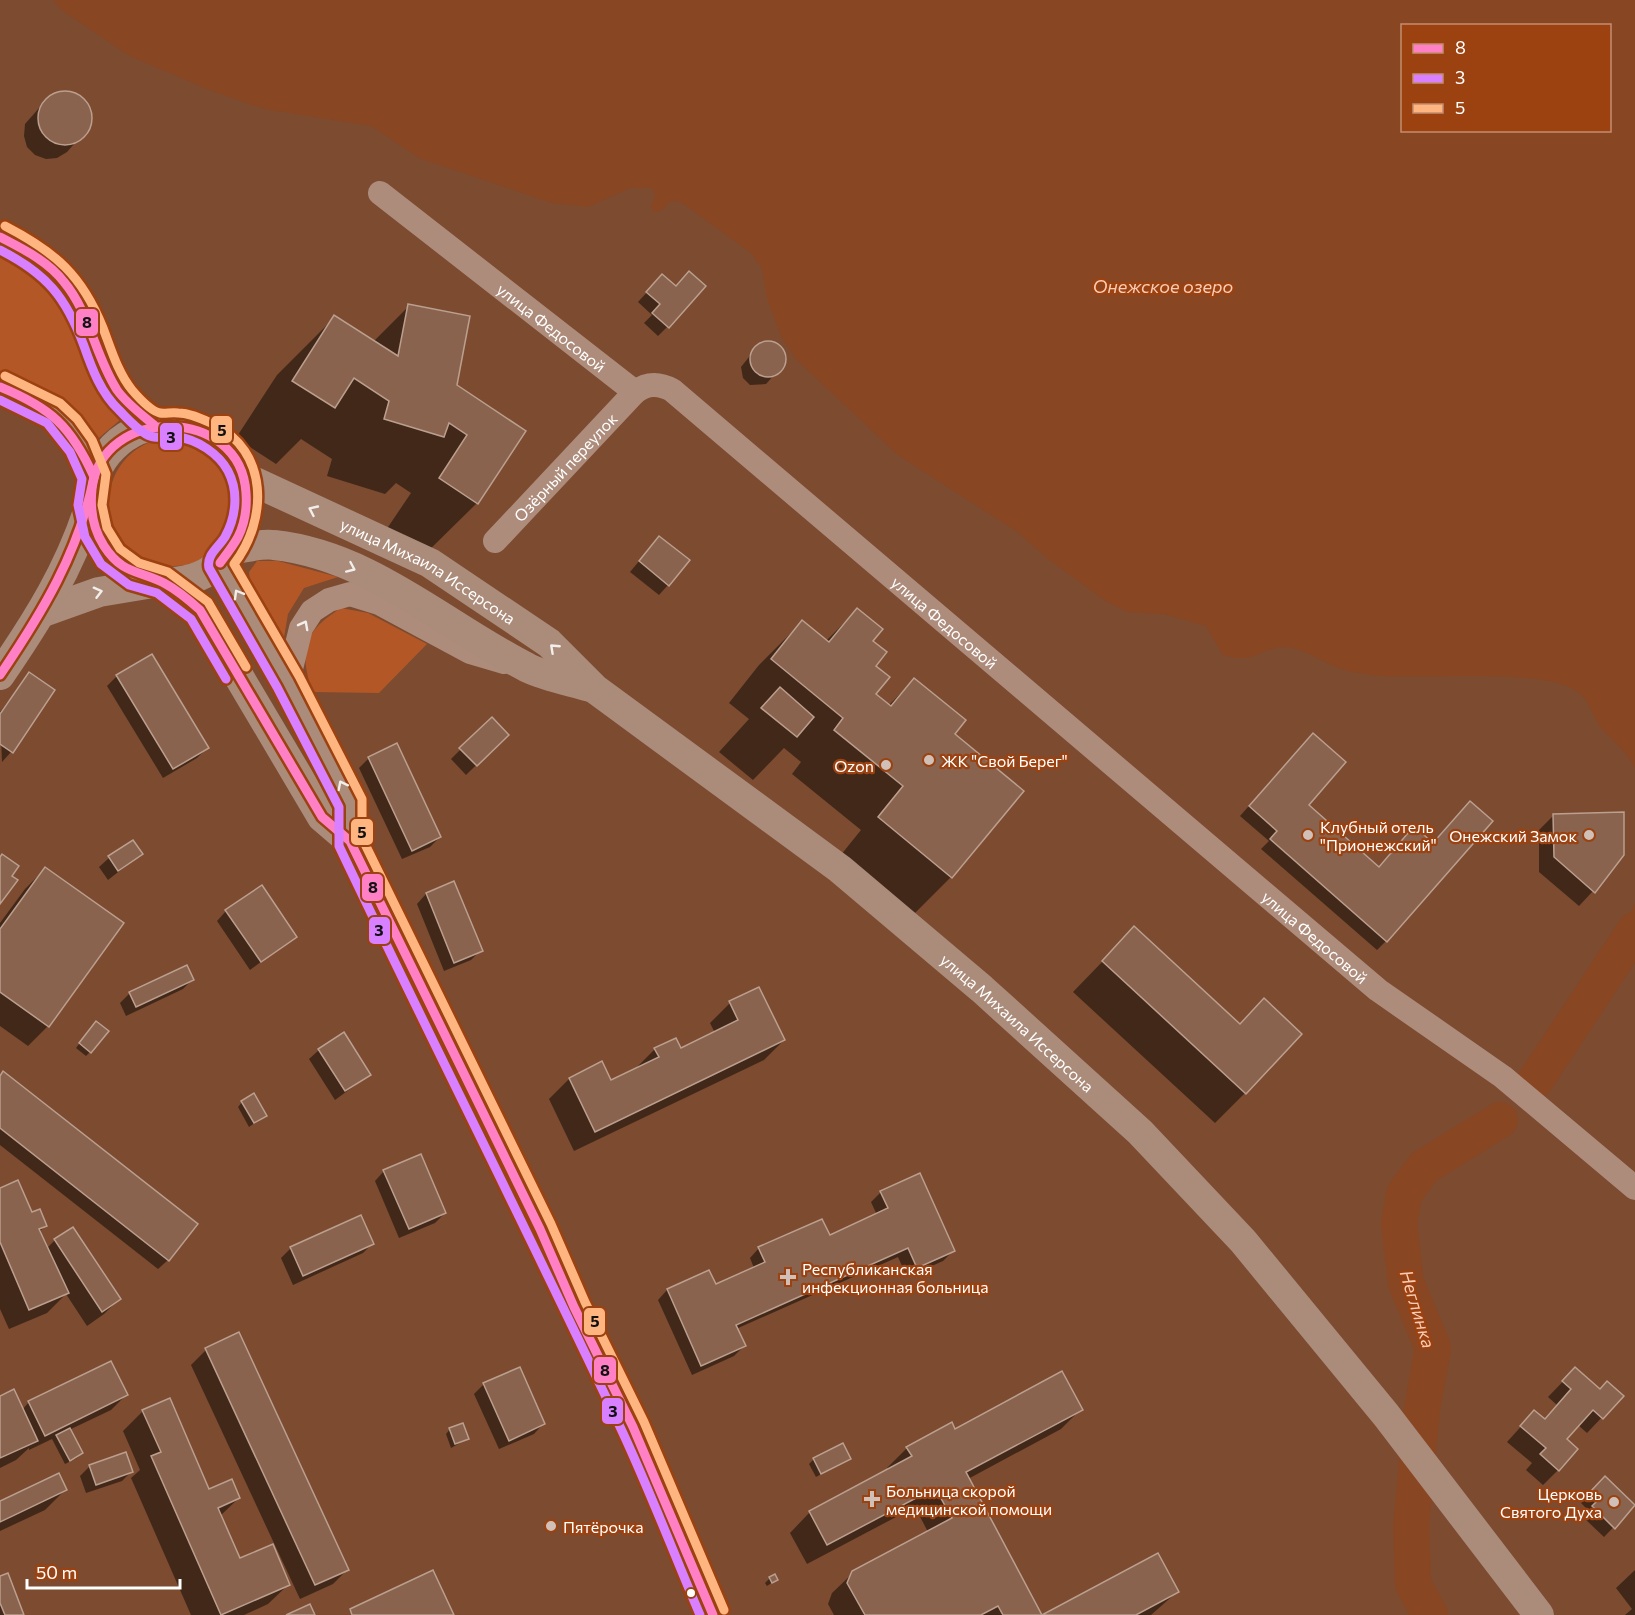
<svg xmlns="http://www.w3.org/2000/svg" width="1635" height="1615" viewBox="0 0 1635 1615" font-family="Commissioner,sans-serif">
<style>
.green{fill:#b35727}
.water{fill:#894622;fill-rule:evenodd}
.shadow{fill:#0007}
.lines{fill:none;stroke-linecap:round;stroke-linejoin:round}
.river{stroke:#894622;stroke-width:36}
.building{fill:#8a634e;stroke:#bb9f8f;stroke-width:1.5}
.minor{stroke:#ae8c7b;stroke-width:24}
.major{stroke:#ab8b79;stroke-width:30}
.bus-1-casing{stroke:#9c4110;stroke-width:14}
.bus-2-casing{stroke:#9c4110;stroke-width:14}
.bus-3-casing{stroke:#9c4110;stroke-width:14}
.bus-1{stroke:#ff80c5;stroke-width:9}
.bus-2{stroke:#d880ff;stroke-width:9}
.bus-3{stroke:#ffb580;stroke-width:9}
.oneway{stroke:#f2eeeb}
.oneway2{stroke:#f3eeeb}
.poi-dot{fill:#d1c0b7;stroke:#9c4110;stroke-width:2}
.bus-dot{fill:#fff;stroke:#9c4110;stroke-width:2}
.labels{text-anchor:middle;dominant-baseline:central;stroke-width:4.5;stroke-linejoin:round;paint-order:stroke}
.street-label{font-size:16px;fill:#fff;stroke:#9c4110}
.poi-label{font-size:16px;fill:#fff;stroke:#9c4110;text-anchor:start}
.water-label{font-size:18px;font-style:italic;fill:#fbccb5;stroke:#9c4110}
.line-badge{stroke:#9c4110;stroke-width:2}
.pale-badge-label{font-size:16px;text-anchor:middle;font-weight:bold;fill:#111}
</style>
<rect width="100%" height="100%" fill="#7c4b30"/>
<!-- green -->
<g class="green">
<path d="M 0,252 C 68,292 89,349 126,415 L 94,442 L 70,414 L 0,372 Z"/>
<circle cx="173" cy="502" r="64"/>
<path d="M 257,561 L 278,561 L 338,577 L 304,588 L 288,614 L 283,643 L 251,592 L 249,572 Z"/>
<path d="M 341,608 L 368,613 L 427,644 L 379,693 L 312,692 C 299,649 303,632 341,608 Z"/>
</g>
<!-- water -->
<g class="water">
<path d="M 53,0 L 1635,0 L 1635,768 C 1626,750 1612,741 1600,726 C 1592,715 1590,701 1578,692 C 1544,666 1416,681 1371,675 C 1360,673 1349,672 1339,668 C 1322,662 1303,647 1284,647 C 1257,648 1258,665 1223,655 L 1206,626 L 1164,614 L 1128,612 L 1107,602 L 1051,561 L 1016,531 L 898,455 L 796,359 L 781,336 L 767,298 L 762,268 L 751,253 L 681,202 L 671,201 L 661,211 L 654,212 L 651,206 L 655,196 L 652,188 L 630,188 L 588,207 L 552,203 L 419,158 L 371,126 L 264,109 L 207,89 L 128,55 L 63,11 ZM 1402,26 L 1610,26 L 1610,130 L 1402,130 Z"/>
<path d="M 1635,904 L 1635,953 L 1610,975 L 1604,976 L 1599,969 Z"/>
</g>
<!-- shadow -->
<g class="shadow">
<path d="M 69,92 L 80,96 L 87,104 L 91,115 L 89,127 L 67,152 L 57,158 L 46,159 L 35,155 L 27,147 L 24,136 L 25,124 L 47,99 L 57,93 Z"/>
<path d="M 662,276 L 668,326 L 658,336 L 644,323 L 652,315 L 638,302 Z"/>
<path d="M 409,306 L 455,386 L 524,431 L 477,503 L 419,560 L 382,536 L 411,493 L 396,483 L 385,494 L 327,476 L 332,459 L 301,439 L 276,464 L 236,438 L 277,375 L 335,317 L 373,342 Z"/>
<path d="M 772,344 L 781,350 L 783,365 L 766,384 L 750,385 L 743,378 L 741,367 L 757,347 Z"/>
<path d="M 650,548 L 668,585 L 659,595 L 630,572 Z"/>
<path d="M 857,610 L 871,641 L 874,695 L 888,706 L 914,680 L 953,734 L 951,877 L 908,920 L 836,861 L 861,830 L 792,774 L 801,762 L 784,748 L 753,780 L 719,752 L 749,719 L 729,703 L 759,665 L 802,622 L 826,641 Z"/>
<path d="M 29,674 L 11,752 L 2,762 L 0,712 Z"/>
<path d="M 117,676 L 207,748 L 197,758 L 163,778 L 107,686 Z"/>
<path d="M 491,719 L 507,735 L 466,775 L 451,759 Z"/>
<path d="M 1303,745 L 1306,805 L 1386,941 L 1377,950 L 1261,849 L 1269,841 L 1240,816 Z"/>
<path d="M 369,758 L 440,837 L 430,847 L 402,859 L 359,768 Z"/>
<path d="M 1554,815 L 1593,891 L 1579,906 L 1539,872 L 1539,830 Z"/>
<path d="M 141,854 L 108,880 L 99,867 L 109,858 Z"/>
<path d="M 45,869 L 48,1026 L 28,1046 L 0,1026 L 0,923 L 25,889 Z"/>
<path d="M 426,894 L 481,950 L 471,960 L 444,971 L 417,904 Z"/>
<path d="M 226,911 L 295,937 L 250,970 L 217,921 Z"/>
<path d="M 1134,929 L 1239,1025 L 1264,1000 L 1245,1093 L 1215,1123 L 1073,992 Z"/>
<path d="M 186,967 L 192,980 L 183,989 L 126,1016 L 120,1003 L 130,993 Z"/>
<path d="M 730,1003 L 784,1040 L 764,1060 L 574,1151 L 549,1099 L 569,1079 L 602,1063 L 611,1082 L 634,1070 L 655,1049 L 680,1050 L 715,1033 L 710,1023 Z"/>
<path d="M 92,1027 L 90,1052 L 86,1056 L 76,1048 Z"/>
<path d="M 319,1050 L 369,1075 L 335,1100 L 309,1059 Z"/>
<path d="M 0,1077 L 168,1260 L 158,1269 L 0,1145 Z"/>
<path d="M 242,1102 L 266,1115 L 249,1127 L 238,1107 Z"/>
<path d="M 384,1171 L 445,1213 L 435,1223 L 399,1238 L 375,1181 Z"/>
<path d="M 0,1190 L 45,1226 L 39,1232 L 46,1249 L 55,1240 L 119,1299 L 104,1314 L 87,1326 L 66,1294 L 47,1313 L 9,1329 L 0,1309 Z"/>
<path d="M 881,1192 L 953,1251 L 943,1261 L 907,1277 L 898,1257 L 736,1329 L 744,1346 L 734,1356 L 692,1375 L 658,1300 L 667,1290 L 708,1272 L 715,1286 L 754,1268 L 750,1258 L 759,1248 L 829,1237 L 877,1215 L 871,1202 Z"/>
<path d="M 372,1244 L 363,1253 L 293,1285 L 281,1258 L 291,1248 Z"/>
<path d="M 206,1350 L 348,1569 L 333,1584 L 300,1599 L 191,1365 Z"/>
<path d="M 1575,1369 L 1600,1390 L 1622,1396 L 1587,1433 L 1578,1425 L 1565,1439 L 1558,1470 L 1543,1485 L 1526,1470 L 1532,1463 L 1507,1442 L 1534,1412 L 1544,1420 L 1557,1405 L 1548,1397 Z"/>
<path d="M 484,1384 L 543,1424 L 534,1434 L 499,1449 L 474,1394 Z"/>
<path d="M 126,1395 L 111,1410 L 69,1430 L 81,1453 L 77,1458 L 65,1464 L 52,1439 L 29,1450 L 29,1448 L 16,1460 L 0,1468 L 0,1397 L 22,1410 L 29,1402 Z"/>
<path d="M 1081,1409 L 1061,1429 L 968,1479 L 1041,1615 L 834,1615 L 828,1604 L 832,1593 L 853,1573 L 928,1532 L 915,1507 L 807,1564 L 790,1533 L 810,1512 L 888,1471 L 887,1468 L 907,1448 L 954,1431 Z"/>
<path d="M 143,1411 L 209,1491 L 239,1498 L 220,1516 L 239,1560 L 289,1584 L 268,1604 L 244,1615 L 191,1615 L 131,1478 L 140,1470 L 123,1431 Z"/>
<path d="M 450,1429 L 467,1439 L 451,1448 L 446,1434 Z"/>
<path d="M 849,1458 L 816,1477 L 809,1464 L 814,1459 Z"/>
<path d="M 90,1466 L 132,1471 L 122,1481 L 86,1493 L 80,1476 Z"/>
<path d="M 1605,1478 L 1634,1506 L 1604,1537 L 1583,1517 L 1589,1511 L 1581,1503 Z"/>
<path d="M 65,1490 L 45,1510 L 0,1531 L 0,1503 Z"/>
<path d="M 1635,1570 L 1635,1615 L 1625,1615 L 1632,1609 L 1616,1588 Z"/>
<path d="M 0,1578 L 23,1615 L 0,1615 Z"/>
<path d="M 770,1578 L 776,1580 L 767,1586 L 765,1583 Z"/>
<path d="M 1177,1592 L 1151,1615 L 1045,1615 Z"/>
</g>
<g class="lines">
<!-- river -->
<g class="river">
<path d="M 1535,1081 L 1635,930"/>
<path d="M 1430,1615 L 1413,1584 L 1411,1525 L 1422,1409 L 1433,1348 L 1406,1283 L 1399,1224 L 1404,1194 L 1424,1167 L 1500,1120"/>
</g>
</g>
<!-- building -->
<g class="building">
<circle cx="65" cy="118" r="27"/>
<path d="M 689,271 L 706,286 L 669,328 L 652,313 L 660,304 L 646,292 L 662,274 L 676,286 Z"/>
<path d="M 408,304 L 470,316 L 457,385 L 526,431 L 478,504 L 439,478 L 467,435 L 449,423 L 444,437 L 384,419 L 389,401 L 354,378 L 335,408 L 292,381 L 334,315 L 398,356 Z"/>
<circle cx="768" cy="359" r="18"/>
<path d="M 659,536 L 690,560 L 669,586 L 639,561 Z"/>
<path d="M 857,608 L 883,629 L 873,641 L 887,652 L 876,666 L 890,677 L 876,694 L 891,706 L 914,678 L 966,720 L 955,734 L 1024,791 L 952,878 L 878,817 L 903,786 L 834,730 L 843,718 L 771,659 L 802,620 L 829,642 Z"/>
<path d="M 152,654 L 209,748 L 173,769 L 116,675 Z"/>
<path d="M 29,672 L 55,690 L 13,753 L 0,744 L 0,714 Z"/>
<path d="M 780,687 L 814,717 L 797,737 L 761,708 Z"/>
<path d="M 492,717 L 509,735 L 477,766 L 459,748 Z"/>
<path d="M 1313,733 L 1346,762 L 1309,805 L 1379,867 L 1414,826 L 1433,843 L 1470,801 L 1493,821 L 1387,942 L 1270,839 L 1277,831 L 1249,806 Z"/>
<path d="M 397,743 L 441,837 L 412,851 L 368,757 Z"/>
<path d="M 1624,812 L 1624,855 L 1595,893 L 1554,857 L 1553,814 Z"/>
<path d="M 133,840 L 143,854 L 118,871 L 108,856 Z"/>
<path d="M 2,854 L 19,866 L 12,876 L 18,880 L 0,904 L 0,857 Z"/>
<path d="M 45,867 L 124,923 L 49,1027 L 0,992 L 0,929 Z"/>
<path d="M 454,881 L 483,951 L 454,963 L 426,893 Z"/>
<path d="M 262,885 L 297,937 L 261,962 L 225,910 Z"/>
<path d="M 1134,926 L 1240,1024 L 1264,998 L 1302,1034 L 1246,1094 L 1102,961 Z"/>
<path d="M 187,965 L 194,980 L 136,1007 L 129,992 Z"/>
<path d="M 759,987 L 785,1040 L 595,1132 L 569,1078 L 602,1061 L 611,1080 L 659,1057 L 654,1048 L 676,1038 L 681,1048 L 738,1020 L 729,1001 Z"/>
<path d="M 96,1021 L 109,1031 L 91,1053 L 79,1043 Z"/>
<path d="M 344,1032 L 371,1075 L 345,1091 L 318,1049 Z"/>
<path d="M 3,1071 L 198,1224 L 169,1261 L 0,1128 L 0,1076 Z"/>
<path d="M 254,1093 L 267,1116 L 254,1123 L 241,1101 Z"/>
<path d="M 421,1154 L 446,1213 L 409,1229 L 383,1170 Z"/>
<path d="M 920,1173 L 955,1251 L 917,1268 L 908,1248 L 736,1325 L 746,1346 L 701,1366 L 667,1289 L 709,1270 L 716,1284 L 765,1262 L 758,1247 L 822,1219 L 830,1235 L 888,1208 L 880,1191 Z"/>
<path d="M 18,1180 L 32,1212 L 40,1209 L 47,1226 L 39,1229 L 69,1293 L 29,1310 L 0,1242 L 0,1188 Z"/>
<path d="M 361,1215 L 374,1244 L 303,1276 L 290,1247 Z"/>
<path d="M 73,1227 L 121,1299 L 102,1312 L 54,1239 Z"/>
<path d="M 239,1332 L 349,1570 L 315,1585 L 205,1348 Z"/>
<path d="M 111,1361 L 128,1395 L 45,1436 L 28,1401 Z"/>
<path d="M 520,1367 L 545,1424 L 509,1441 L 483,1383 Z"/>
<path d="M 1575,1367 L 1600,1389 L 1607,1381 L 1624,1396 L 1603,1419 L 1593,1410 L 1567,1439 L 1578,1449 L 1559,1471 L 1540,1454 L 1546,1448 L 1520,1426 L 1534,1410 L 1545,1419 L 1571,1389 L 1562,1381 Z"/>
<path d="M 1062,1371 L 1083,1410 L 966,1472 L 1042,1615 L 1158,1553 L 1179,1592 L 1136,1615 L 1003,1615 L 998,1606 L 981,1615 L 865,1615 L 847,1583 L 852,1571 L 952,1518 L 935,1488 L 827,1545 L 809,1511 L 912,1456 L 906,1447 L 952,1422 L 955,1429 Z"/>
<path d="M 14,1389 L 38,1441 L 0,1458 L 0,1396 Z"/>
<path d="M 170,1398 L 209,1489 L 232,1479 L 240,1498 L 218,1508 L 240,1558 L 273,1544 L 290,1585 L 221,1615 L 151,1456 L 161,1452 L 142,1410 Z"/>
<path d="M 463,1423 L 469,1439 L 455,1444 L 449,1428 Z"/>
<path d="M 70,1428 L 83,1453 L 70,1461 L 56,1435 Z"/>
<path d="M 843,1443 L 851,1459 L 821,1474 L 813,1458 Z"/>
<path d="M 126,1452 L 133,1472 L 96,1485 L 89,1465 Z"/>
<path d="M 59,1473 L 67,1490 L 0,1522 L 0,1501 Z"/>
<path d="M 1605,1476 L 1635,1505 L 1615,1529 L 1592,1506 L 1598,1500 L 1590,1492 Z"/>
<path d="M 433,1570 L 454,1615 L 352,1615 L 350,1609 Z"/>
<path d="M 8,1573 L 24,1615 L 5,1615 L 0,1603 L 0,1576 Z"/>
<path d="M 775,1574 L 778,1580 L 772,1583 L 769,1577 Z"/>
<path d="M 310,1604 L 315,1615 L 286,1615 Z"/>
</g>
<g class="lines">
<!-- minor -->
<g class="minor">
<path id="s1" d="M 380,193 L 635,392"/>
<path id="s2" d="M 495,541 L 635,392 C 647,383 659,383 672,390 L 1378,990 L 1503,1077 L 1635,1188"/>
<path d="M 288,681 L 301,628 L 312,611 L 329,600 L 350,594 L 379,603 L 470,652 L 504,662"/>
</g>
<!-- major -->
<g class="major">
<path d="M 0,237 C 26,250 53,264 70,289 C 91,318 96,355 115,386 C 124,402 140,413 154,425"/>
<path d="M 0,387 C 56,409 70,422 94,477"/>
<circle cx="169" cy="503" r="79"/>
<path id="s3" d="M 244,477 L 430,563 L 549,643 L 595,689 L 840,869 L 982,989 L 1140,1132 L 1243,1241 L 1386,1415 L 1539,1615"/>
<path d="M 233,549 C 246,548 262,543 274,545 C 370,555 445,626 528,668 C 547,677 570,681 590,687"/>
<path d="M 220,563 L 288,681 L 351,804 L 350,841"/>
<path d="M 162,582 L 200,611 L 322,817 L 350,841 L 432,1013 L 540,1229 L 574,1307 L 633,1427 L 713,1615"/>
<path d="M 43,612 L 99,592 L 159,582"/>
<path d="M 0,675 C 37,621 70,569 90,505"/>
</g>
<defs>
<g id="bus-1">
<path d="M 0,237 C 23,249 48,261 64,282 C 90,313 95,356 117,390 C 127,404 141,414 154,425"/>
<path d="M 0,387 C 51,408 71,426 94,477"/>
<path d="M 220,563 C 226,555 233,546 238,537 C 245,523 247,507 246,493 C 241,405 101,405 92,489 C 90,508 93,529 104,546 C 122,574 138,570 164,583 C 177,590 189,600 200,610 L 322,817 L 350,841 L 540,1229 L 574,1307 L 633,1427 L 713,1615"/>
<path d="M 0,675 C 42,613 79,552 94,477"/>
</g>
<g id="bus-2">
<path d="M 0,250 C 47,274 66,297 84,346 C 92,369 101,393 119,410 C 127,418 139,432 150,436 C 158,439 169,436 177,437 C 197,439 219,454 228,471 C 239,492 236,517 225,537 C 219,547 206,555 209,568 L 277,687 L 339,807 L 339,846 C 432,1042 530,1235 622,1431 C 650,1491 674,1554 700,1615"/>
<path d="M 0,400 L 47,423 L 70,452 L 82,479 L 78,505 L 85,537 L 101,564 L 129,585 L 157,593 L 191,619 L 226,679"/>
</g>
<g id="bus-3">
<path d="M 5,226 C 55,252 82,275 103,328 C 111,349 118,373 132,390 C 138,397 151,411 160,413 C 165,414 172,412 178,413 C 190,413 202,419 213,424 C 269,451 268,520 234,564 L 299,676 L 362,799 L 362,838 L 551,1224 L 585,1302 L 644,1422 L 724,1610"/>
<path d="M 5,376 L 60,403 L 77,419 L 92,440 L 106,474 L 102,505 L 107,528 L 120,549 L 139,563 L 168,572 L 208,602 L 246,667"/>
</g>
</defs>
<!-- bus-1 casing -->
<use href="#bus-1" class="bus-1-casing"/>
<!-- bus-2 casing -->
<use href="#bus-2" class="bus-2-casing"/>
<!-- bus-3 casing -->
<use href="#bus-3" class="bus-3-casing"/>
<!-- bus-1 -->
<use href="#bus-1" class="bus-1"/>
<!-- bus-2 -->
<use href="#bus-2" class="bus-2"/>
<!-- bus-3 -->
<use href="#bus-3" class="bus-3"/>
</g>
<!-- one-way arrows -->
<defs><path id="oneway-chevron" d="M-2-3.5L2.5 0L-2 3.5" fill="none" stroke-width="1.6" stroke-linecap="round" stroke-linejoin="round" transform="scale(1.5)"/></defs>
<g class="oneway">
<use href="#oneway-chevron" transform="translate(313 510) rotate(-155)"/>
<use href="#oneway-chevron" transform="translate(351 568) rotate(24)"/>
<use href="#oneway-chevron" transform="translate(98 592) rotate(-15)"/>
<use href="#oneway-chevron" transform="translate(238 594) rotate(-120)"/>
<use href="#oneway-chevron" transform="translate(554 648) rotate(-137)"/>
<use href="#oneway-chevron" transform="translate(342 785) rotate(-117)"/>
</g>
<use class="oneway2" href="#oneway-chevron" transform="translate(304 625) rotate(-62)"/>
<!-- markers -->
<g class="poi-dot">
<circle cx="929" cy="760" r="6"/>
<circle cx="886" cy="765" r="6"/>
<circle cx="1308" cy="835" r="6"/>
<circle cx="1589" cy="835" r="6"/>
<path d="M785 1268h6v6h6v6h-6v6h-6v-6h-6v-6h6z"/>
<path d="M869 1490h6v6h6v6h-6v6h-6v-6h-6v-6h6z"/>
<circle cx="1614" cy="1502" r="6"/>
<circle cx="551" cy="1526" r="6"/>
</g>
<circle class="bus-dot" cx="691" cy="1593" r="5"/>
<g class="labels">
<!-- street labels -->
<g class="street-label">
<text stroke="none"><textPath href="#s1" startOffset="218">улица Федосовой</textPath></text>
<text stroke="none"><textPath href="#s2" startOffset="102">Озёрный переулок</textPath></text>
<text stroke="none"><textPath href="#s3" startOffset="207">улица Михаила Иссерсона</textPath></text>
<text stroke="none"><textPath href="#s2" startOffset="602">улица Федосовой</textPath></text>
<text stroke="none"><textPath href="#s2" startOffset="1088">улица Федосовой</textPath></text>
<text stroke="none"><textPath href="#s3" startOffset="952">улица Михаила Иссерсона</textPath></text>
</g>
<!-- poi labels -->
<g class="poi-label">
<text x="941" y="760">ЖК "Свой Берег"</text>
<text x="874" y="765" text-anchor="end">Ozon</text>
<text x="1320" y="826">Клубный отель<tspan x="1320" dy="18">"Прионежский"</tspan></text>
<text x="1577" y="835" text-anchor="end">Онежский Замок</text>
<text x="802" y="1268">Республиканская<tspan x="802" dy="18">инфекционная больница</tspan></text>
<text x="886" y="1490">Больница скорой<tspan x="886" dy="18">медицинской помощи</tspan></text>
<text x="1602" y="1493" text-anchor="end">Церковь<tspan x="1602" dy="18">Святого Духа</tspan></text>
<text x="563" y="1526">Пятёрочка</text>
</g>
<!-- water labels -->
<g class="water-label">
<text x="1163" y="286">Онежское озеро</text>
<text transform="translate(1418 1309) rotate(73)">Неглинка</text>
</g>
</g>
<g class="line-badge">
<rect x="75" y="308" width="24" height="29" rx="6" fill="#ff80c5"/>
<rect x="210" y="415" width="23" height="29" rx="6" fill="#ffb580"/>
<rect x="159" y="422" width="24" height="29" rx="6" fill="#d880ff"/>
<rect x="350" y="818" width="24" height="28" rx="6" fill="#ffb580"/>
<rect x="361" y="873" width="23" height="29" rx="6" fill="#ff80c5"/>
<rect x="368" y="916" width="23" height="29" rx="6" fill="#d880ff"/>
<rect x="583" y="1307" width="23" height="29" rx="6" fill="#ffb580"/>
<rect x="593" y="1356" width="24" height="28" rx="6" fill="#ff80c5"/>
<rect x="601" y="1397" width="23" height="28" rx="6" fill="#d880ff"/>
</g>
<g class="pale-badge-label">
<text x="87" y="328">8</text>
<text x="222" y="436">5</text>
<text x="171" y="443">3</text>
<text x="362" y="838">5</text>
<text x="373" y="893">8</text>
<text x="379" y="936">3</text>
<text x="595" y="1327">5</text>
<text x="605" y="1376">8</text>
<text x="613" y="1417">3</text>
</g>
<!-- legend -->
<rect x="1401" y="24" width="210" height="108" fill="#9c4110" stroke="#c48d70" stroke-width="1.5"/>
<rect x="1413" y="44" width="30" height="9" fill="#ff80c5" stroke="#c48d70" stroke-width="1.5"/>
<text x="1455" y="54" font-size="18" fill="#ffffff">8</text>
<rect x="1413" y="74" width="30" height="9" fill="#d880ff" stroke="#c48d70" stroke-width="1.5"/>
<text x="1455" y="84" font-size="18" fill="#ffffff">3</text>
<rect x="1413" y="104" width="30" height="9" fill="#ffb580" stroke="#c48d70" stroke-width="1.5"/>
<text x="1455" y="114" font-size="18" fill="#ffffff">5</text>
<!-- scale -->
<path d="M27 1579v9h153v-9" fill="none" stroke="#ffffff" stroke-width="3"/>
<text x="36" y="1579" font-size="18" fill="#ffffff" stroke="#9c4110" stroke-width="4.5" paint-order="stroke">50 m</text>
</svg>
